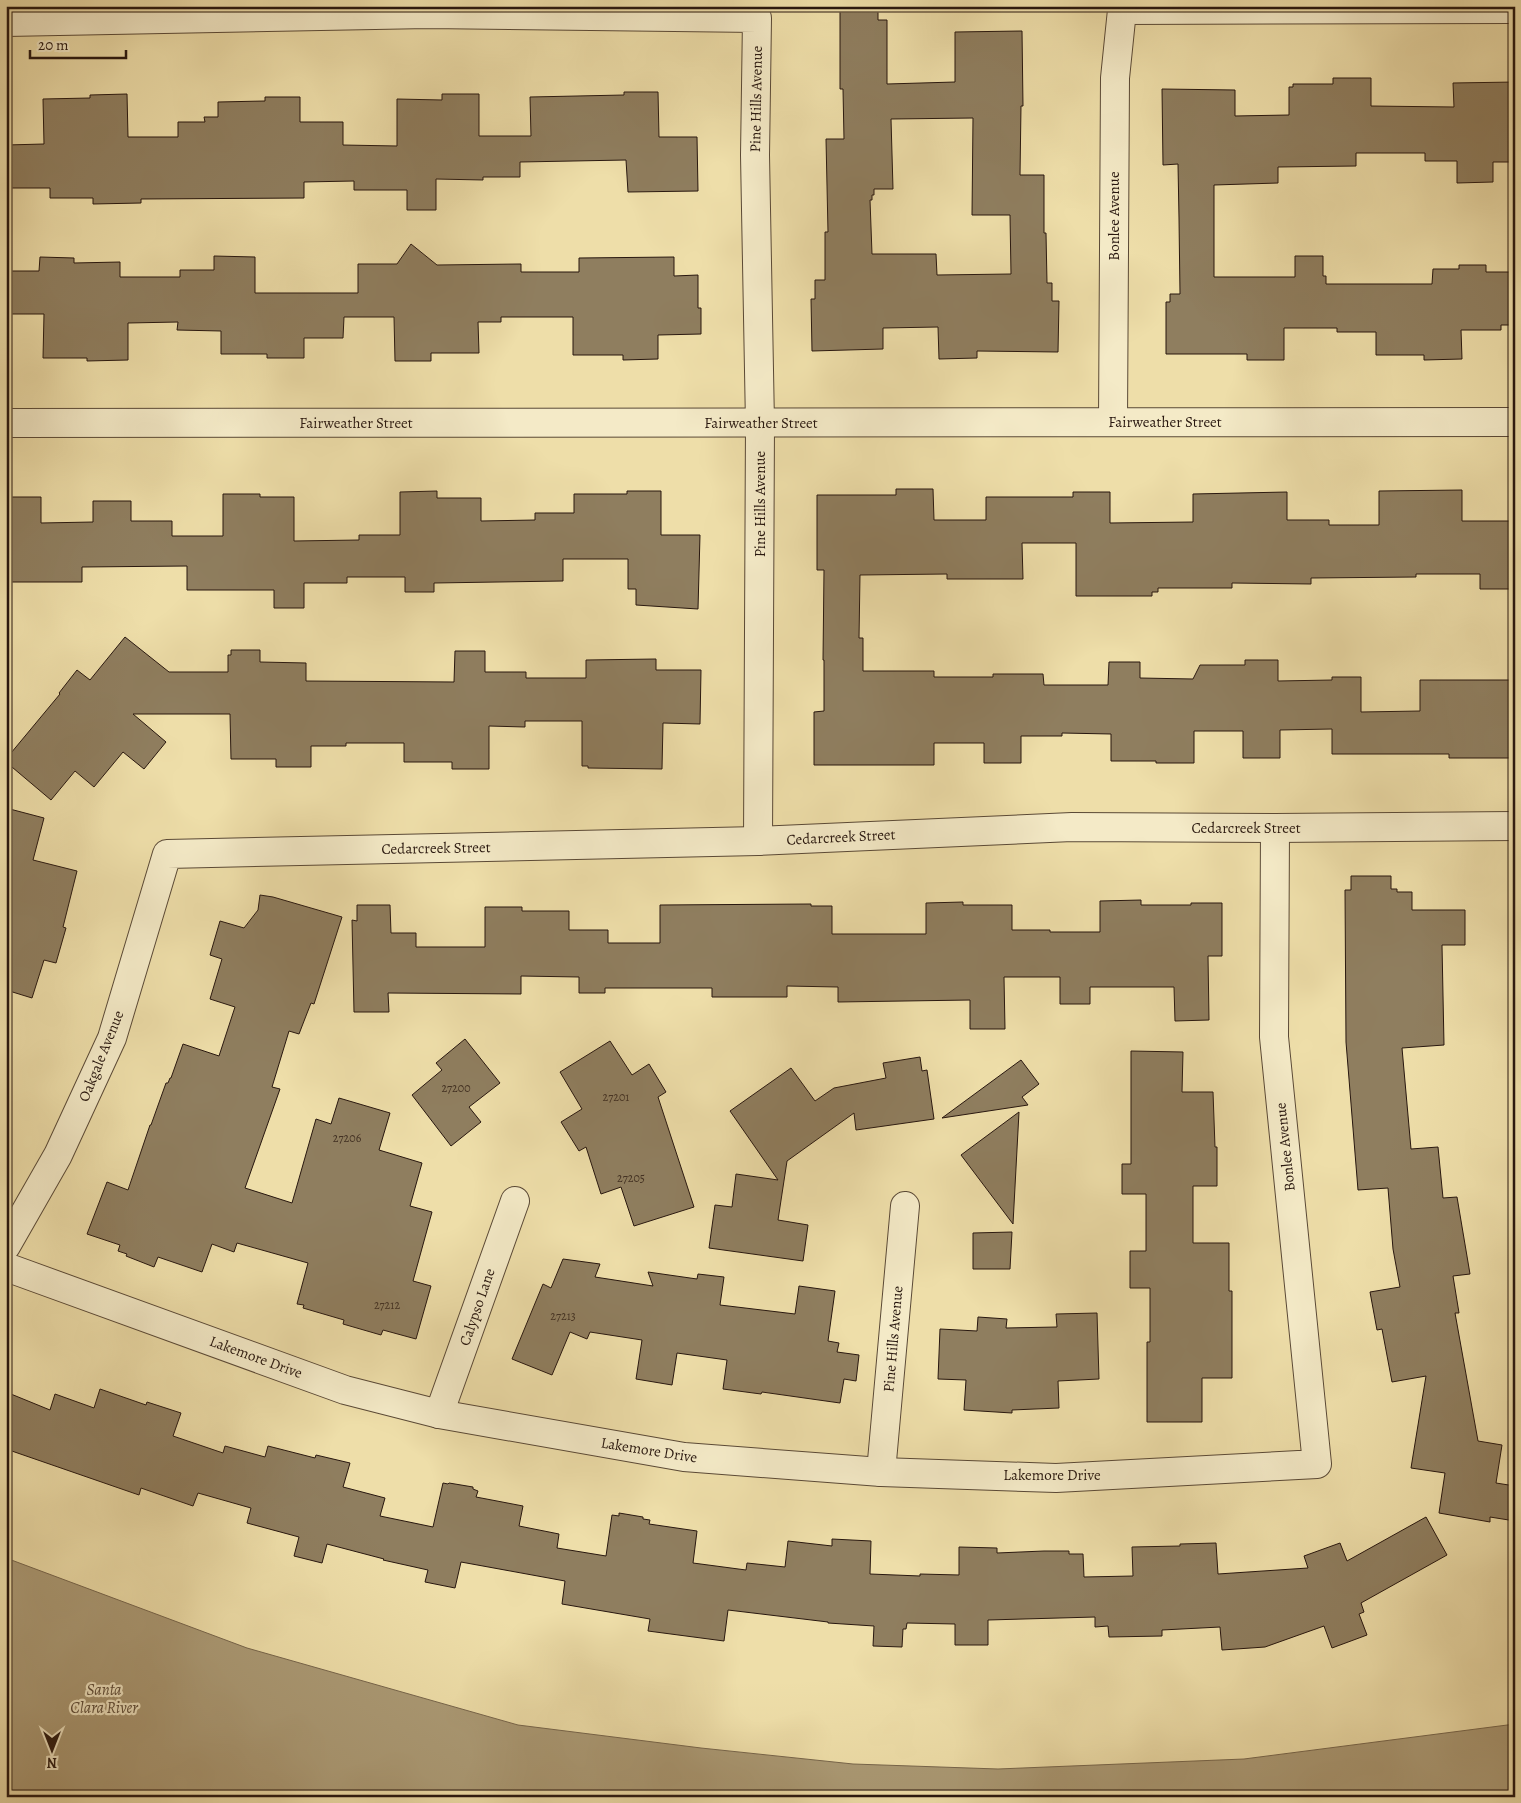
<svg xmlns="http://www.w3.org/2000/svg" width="1521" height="1803" viewBox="0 0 1521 1803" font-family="Alegreya,serif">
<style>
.water{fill:#ab9a75;stroke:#77664c}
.building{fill:#8f7e5f;stroke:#28170f;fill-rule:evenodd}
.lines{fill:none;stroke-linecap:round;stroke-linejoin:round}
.minor-casing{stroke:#5a4936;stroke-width:30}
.minor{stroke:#f4eac7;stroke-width:28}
.labels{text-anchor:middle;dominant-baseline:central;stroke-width:4.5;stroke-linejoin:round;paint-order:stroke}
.number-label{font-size:12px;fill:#423123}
.street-label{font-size:15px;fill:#28170f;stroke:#f4eac7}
.water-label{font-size:16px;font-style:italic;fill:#5c4b38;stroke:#f4eac7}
</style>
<rect width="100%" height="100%" fill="#eedea9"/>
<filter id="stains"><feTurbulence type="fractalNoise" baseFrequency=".004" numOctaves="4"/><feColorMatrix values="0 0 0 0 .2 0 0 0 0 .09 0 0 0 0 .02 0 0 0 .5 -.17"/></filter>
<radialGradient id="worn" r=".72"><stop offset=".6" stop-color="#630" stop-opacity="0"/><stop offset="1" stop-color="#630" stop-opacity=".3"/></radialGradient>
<!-- water -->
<path class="water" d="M 6,1558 L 247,1648 L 518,1725 L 701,1748 L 853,1764 L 998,1769 L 1244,1759 L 1515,1724 L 1515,1797 L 6,1797 Z"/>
<!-- building -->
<g class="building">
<path d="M 840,6 L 878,6 L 878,20 L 887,20 L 887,84 L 955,82 L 955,32 L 1022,31 L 1023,106 L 1021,106 L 1020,175 L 1044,175 L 1044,233 L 1046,233 L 1047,283 L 1052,283 L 1052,301 L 1059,301 L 1058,352 L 977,351 L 977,358 L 939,359 L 938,327 L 883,328 L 883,349 L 812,351 L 811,299 L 815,299 L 815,280 L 825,280 L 825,232 L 828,232 L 826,139 L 844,139 L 843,89 L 840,89 ZM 973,118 L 972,215 L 1010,215 L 1011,274 L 937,275 L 936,254 L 872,254 L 870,200 L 872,200 L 872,195 L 874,195 L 874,189 L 893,189 L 891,119 Z"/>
<path d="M 1333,78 L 1371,78 L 1371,106 L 1454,107 L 1453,83 L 1515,82 L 1515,162 L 1493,162 L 1493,182 L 1457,183 L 1457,161 L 1425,161 L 1425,153 L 1356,153 L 1356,166 L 1278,167 L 1278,183 L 1214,185 L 1214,277 L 1295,277 L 1295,256 L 1323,256 L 1323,276 L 1326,276 L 1326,284 L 1432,284 L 1433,269 L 1459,269 L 1459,265 L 1486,265 L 1486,272 L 1515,272 L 1515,325 L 1501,325 L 1501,330 L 1461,330 L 1462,359 L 1424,360 L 1424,355 L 1376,355 L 1376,332 L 1337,332 L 1337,328 L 1284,328 L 1284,360 L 1247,360 L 1247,354 L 1166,354 L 1166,302 L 1170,302 L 1170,294 L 1180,294 L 1179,218 L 1178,164 L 1163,165 L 1162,89 L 1235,90 L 1235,116 L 1289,115 L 1289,87 L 1293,87 L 1293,84 L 1333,84 Z"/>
<path d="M 624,92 L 658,92 L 659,137 L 697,137 L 698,191 L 628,192 L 626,160 L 520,162 L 520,177 L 483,177 L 483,180 L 436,179 L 436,210 L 407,210 L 407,190 L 354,190 L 354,181 L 304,182 L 304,198 L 141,199 L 141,203 L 93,204 L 93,198 L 50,198 L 50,188 L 6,188 L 6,145 L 44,144 L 43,99 L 90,98 L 90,95 L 127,94 L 128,137 L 178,137 L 178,122 L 205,122 L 204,117 L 218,117 L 218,102 L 265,101 L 265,97 L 300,97 L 300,122 L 343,122 L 343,145 L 397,146 L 397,99 L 442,100 L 442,94 L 479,94 L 479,136 L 531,136 L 530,97 L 624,95 Z"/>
<path d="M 411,244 L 437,265 L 521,264 L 521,272 L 579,272 L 579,258 L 674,257 L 674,276 L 698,275 L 698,308 L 701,308 L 701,334 L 658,335 L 658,359 L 623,360 L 623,355 L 573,355 L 573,317 L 501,317 L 501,322 L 478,322 L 479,353 L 431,353 L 431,361 L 395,361 L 394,317 L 344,317 L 343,338 L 304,338 L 304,358 L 267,358 L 267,354 L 221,354 L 221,331 L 177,330 L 178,322 L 128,323 L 128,360 L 87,361 L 87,358 L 43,358 L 44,314 L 6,314 L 6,271 L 39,271 L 40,257 L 74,258 L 74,263 L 120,262 L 120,277 L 180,277 L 180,270 L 214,270 L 214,256 L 255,257 L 255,293 L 358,293 L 358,264 L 397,264 Z"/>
<path d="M 896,489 L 933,489 L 934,520 L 986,520 L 986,497 L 1073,497 L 1073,492 L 1110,492 L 1110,523 L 1193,522 L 1193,494 L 1287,492 L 1287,520 L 1329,520 L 1329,525 L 1379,525 L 1379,491 L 1462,490 L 1462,521 L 1515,521 L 1515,589 L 1480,589 L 1480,574 L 1416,574 L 1416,577 L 1311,578 L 1311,584 L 1232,583 L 1232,588 L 1158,588 L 1158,592 L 1152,592 L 1152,596 L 1076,596 L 1076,543 L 1022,543 L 1023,579 L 947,579 L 947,574 L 860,575 L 859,638 L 863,638 L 863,671 L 934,671 L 934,677 L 993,677 L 993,674 L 1043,674 L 1044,685 L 1108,685 L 1109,662 L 1140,662 L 1140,678 L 1193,679 L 1200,665 L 1245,665 L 1245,660 L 1278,660 L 1278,681 L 1332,680 L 1332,677 L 1361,677 L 1361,712 L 1420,711 L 1420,680 L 1515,680 L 1515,758 L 1449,758 L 1449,754 L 1332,754 L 1332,729 L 1280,730 L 1280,758 L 1243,758 L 1243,731 L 1194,731 L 1194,763 L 1156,763 L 1156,761 L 1111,761 L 1111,734 L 1062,733 L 1062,736 L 1021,736 L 1021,763 L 984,763 L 984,743 L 934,743 L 934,765 L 814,765 L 814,712 L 824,711 L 824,660 L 823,660 L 824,570 L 817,570 L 817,495 L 896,495 Z"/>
<path d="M 437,491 L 437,498 L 481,498 L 481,521 L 535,520 L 535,513 L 574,513 L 574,494 L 627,494 L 627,491 L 661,491 L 661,535 L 700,535 L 698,609 L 636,605 L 636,589 L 628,589 L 628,559 L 563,559 L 563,581 L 434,583 L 434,592 L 405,592 L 405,577 L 347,577 L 347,583 L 304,583 L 304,608 L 274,608 L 274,590 L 187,590 L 187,566 L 82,567 L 82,582 L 8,582 L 6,497 L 41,497 L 41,523 L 93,522 L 93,501 L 131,501 L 131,521 L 172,521 L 172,536 L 223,536 L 223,494 L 260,494 L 260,497 L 294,497 L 294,541 L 359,540 L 359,535 L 400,535 L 400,492 Z"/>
<path d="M 125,637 L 169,672 L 228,672 L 228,655 L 231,655 L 231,650 L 260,650 L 260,662 L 306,663 L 306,681 L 454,682 L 455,651 L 485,651 L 485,672 L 526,672 L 526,678 L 586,678 L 586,660 L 656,659 L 656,670 L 701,670 L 700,724 L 663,723 L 662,769 L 588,768 L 588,766 L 582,766 L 582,721 L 525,721 L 525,727 L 489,726 L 489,769 L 452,769 L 452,762 L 404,762 L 404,743 L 346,743 L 346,746 L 311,746 L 311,767 L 276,767 L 276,759 L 231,759 L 230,714 L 133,714 L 166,742 L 144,769 L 123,752 L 94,787 L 75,771 L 51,800 L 6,762 L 6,759 L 60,694 L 59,693 L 77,670 L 90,680 Z"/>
<path d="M 6,808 L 44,818 L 33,860 L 77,871 L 63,927 L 66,928 L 56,963 L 44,960 L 32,998 L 6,990 Z"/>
<path d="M 1351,876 L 1391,876 L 1391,889 L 1397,889 L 1397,892 L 1412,892 L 1412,910 L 1465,910 L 1465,945 L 1442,945 L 1444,1045 L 1402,1048 L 1411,1149 L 1438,1147 L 1443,1198 L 1457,1197 L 1470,1274 L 1453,1276 L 1459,1313 L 1455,1313 L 1478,1441 L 1502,1445 L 1496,1483 L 1515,1486 L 1515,1521 L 1490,1517 L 1490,1522 L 1439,1513 L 1445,1473 L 1411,1468 L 1426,1376 L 1392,1382 L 1382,1329 L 1377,1330 L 1370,1292 L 1400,1287 L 1393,1249 L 1388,1188 L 1358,1190 L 1346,1042 L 1345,890 L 1351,890 Z"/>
<path d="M 260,895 L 273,897 L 342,917 L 314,1004 L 311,1003 L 299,1034 L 289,1031 L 272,1087 L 280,1089 L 245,1188 L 292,1203 L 316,1119 L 331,1124 L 339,1098 L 390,1113 L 379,1150 L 422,1163 L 410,1206 L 432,1212 L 413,1281 L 431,1286 L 416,1339 L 383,1330 L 381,1335 L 343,1324 L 344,1320 L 303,1308 L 304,1305 L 297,1304 L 308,1263 L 237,1243 L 234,1252 L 212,1244 L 202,1272 L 158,1257 L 154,1267 L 126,1256 L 127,1254 L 118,1251 L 120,1245 L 87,1234 L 107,1182 L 128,1190 L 150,1125 L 151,1125 L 166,1083 L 168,1083 L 170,1078 L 171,1078 L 183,1044 L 219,1056 L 235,1007 L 210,999 L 222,959 L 210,955 L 220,921 L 244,928 L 258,910 Z"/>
<path d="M 1141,900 L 1141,905 L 1191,905 L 1191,903 L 1222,903 L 1222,956 L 1208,956 L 1209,1020 L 1175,1021 L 1174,987 L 1090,987 L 1090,1004 L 1060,1004 L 1060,977 L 1004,977 L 1005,1029 L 970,1029 L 970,1000 L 838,1002 L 838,987 L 787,986 L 787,997 L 712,997 L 712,988 L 605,988 L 605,993 L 579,993 L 579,977 L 521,976 L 521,994 L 388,993 L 389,1012 L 354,1012 L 352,920 L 357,921 L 357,905 L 390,905 L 391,933 L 416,933 L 416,947 L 485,947 L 485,907 L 522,907 L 522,911 L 569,911 L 569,930 L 608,930 L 608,943 L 660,943 L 660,905 L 811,904 L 811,906 L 832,906 L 832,934 L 926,934 L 926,903 L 963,902 L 963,905 L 1012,905 L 1012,930 L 1050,930 L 1050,932 L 1100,932 L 1100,901 Z"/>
<path d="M 465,1039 L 500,1083 L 469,1107 L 481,1122 L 451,1146 L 412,1095 L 442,1070 L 436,1063 Z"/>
<path d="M 610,1041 L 632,1075 L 649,1064 L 666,1092 L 658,1097 L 694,1207 L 634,1226 L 621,1187 L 601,1194 L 586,1147 L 579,1151 L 561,1122 L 582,1109 L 560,1072 Z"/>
<path d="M 1131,1051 L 1183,1052 L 1182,1092 L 1213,1092 L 1215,1147 L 1217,1147 L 1217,1186 L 1193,1186 L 1193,1243 L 1229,1243 L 1229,1291 L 1232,1291 L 1232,1378 L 1202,1378 L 1202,1422 L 1147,1422 L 1147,1342 L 1150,1342 L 1150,1288 L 1130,1288 L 1130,1251 L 1146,1251 L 1146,1194 L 1122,1194 L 1122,1164 L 1131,1164 Z"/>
<path d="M 920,1057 L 922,1071 L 927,1070 L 934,1119 L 856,1130 L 854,1113 L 787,1161 L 778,1220 L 808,1225 L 803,1261 L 709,1248 L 715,1205 L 732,1207 L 736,1174 L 778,1180 L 730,1111 L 791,1068 L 815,1101 L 834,1088 L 886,1078 L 883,1063 Z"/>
<path d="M 1021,1060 L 1039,1084 L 1022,1097 L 1028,1105 L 942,1118 Z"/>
<path d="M 1019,1112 L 1013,1224 L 961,1155 Z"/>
<path d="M 1012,1232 L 1010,1269 L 973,1269 L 973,1233 Z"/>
<path d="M 563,1259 L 600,1264 L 595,1277 L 653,1286 L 648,1272 L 697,1279 L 698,1274 L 724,1277 L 720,1305 L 795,1314 L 799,1286 L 835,1291 L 828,1341 L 839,1343 L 837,1352 L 859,1355 L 856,1381 L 844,1379 L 840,1403 L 762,1392 L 761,1394 L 723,1389 L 727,1360 L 677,1353 L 672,1385 L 636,1379 L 642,1340 L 590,1332 L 587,1339 L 570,1332 L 552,1375 L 512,1359 L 543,1284 L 551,1288 Z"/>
<path d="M 1097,1313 L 1099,1379 L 1058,1381 L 1059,1408 L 1012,1410 L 1012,1413 L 964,1410 L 966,1380 L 938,1379 L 940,1329 L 977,1331 L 978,1317 L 1007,1319 L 1006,1328 L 1057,1327 L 1056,1314 Z"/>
<path d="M 100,1389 L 146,1405 L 147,1402 L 181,1413 L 173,1436 L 223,1453 L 225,1446 L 265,1457 L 268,1446 L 315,1458 L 316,1455 L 350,1463 L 343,1487 L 385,1498 L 380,1516 L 433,1527 L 443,1483 L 448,1484 L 449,1483 L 473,1487 L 473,1489 L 478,1491 L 476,1497 L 523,1506 L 519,1526 L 559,1534 L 557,1548 L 606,1556 L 612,1515 L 619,1516 L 619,1513 L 643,1517 L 643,1519 L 650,1520 L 649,1524 L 697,1531 L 693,1563 L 746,1570 L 747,1563 L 785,1567 L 788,1541 L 832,1546 L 832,1539 L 871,1541 L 870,1574 L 920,1576 L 920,1574 L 959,1575 L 959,1547 L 997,1548 L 997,1553 L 1044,1551 L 1069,1551 L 1069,1554 L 1083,1554 L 1084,1577 L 1133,1576 L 1132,1547 L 1180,1546 L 1180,1544 L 1216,1543 L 1218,1574 L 1308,1568 L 1304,1556 L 1340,1543 L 1347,1561 L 1426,1517 L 1447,1555 L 1361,1603 L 1364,1612 L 1359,1614 L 1367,1635 L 1332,1648 L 1324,1626 L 1265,1647 L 1222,1650 L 1220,1627 L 1162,1630 L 1162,1636 L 1109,1637 L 1108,1626 L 1095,1627 L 1095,1617 L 988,1620 L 988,1645 L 955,1645 L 955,1624 L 907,1623 L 906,1629 L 903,1629 L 902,1647 L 873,1646 L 874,1626 L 828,1623 L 828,1622 L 728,1610 L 724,1641 L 648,1631 L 650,1619 L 562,1604 L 565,1581 L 461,1562 L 455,1588 L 425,1582 L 428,1570 L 383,1560 L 384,1559 L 327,1544 L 322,1563 L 294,1556 L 299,1537 L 247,1523 L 251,1508 L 198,1493 L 193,1506 L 141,1488 L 139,1495 L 6,1449 L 6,1392 L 50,1410 L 55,1394 L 94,1408 Z"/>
</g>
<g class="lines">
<defs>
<g id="minor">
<path d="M 6,22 L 428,14 L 757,18 L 755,155 L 760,424 L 758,841"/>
<path d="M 1113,422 L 1115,78 L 1122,10 L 1515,9"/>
<path d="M 6,423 L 1515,422"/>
<path d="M 6,1246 L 58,1155 L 112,1038 L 167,854 L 758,841 L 1072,827 L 1275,828 L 1515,826"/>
<path d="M 6,1267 L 345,1390 L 439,1414 L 684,1457 L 881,1472 L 1056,1478 L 1317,1464 L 1274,1037 L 1275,828"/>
<path d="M 439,1414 L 515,1201"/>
<path d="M 881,1472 L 905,1206"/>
</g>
</defs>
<!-- minor casing -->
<use href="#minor" class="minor-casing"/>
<!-- minor -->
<use href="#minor" class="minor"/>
</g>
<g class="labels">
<!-- number labels -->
<g class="number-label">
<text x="456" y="1088">27200</text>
<text x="616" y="1097">27201</text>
<text x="347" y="1138">27206</text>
<text x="631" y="1178">27205</text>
<text x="387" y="1305">27212</text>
<text x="563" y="1316">27213</text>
</g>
<!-- street labels -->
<g class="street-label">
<text transform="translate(756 99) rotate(-89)">Pine Hills Avenue</text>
<text transform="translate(1114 216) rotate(-90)">Bonlee Avenue</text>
<text x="1165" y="422">Fairweather Street</text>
<text x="356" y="423">Fairweather Street</text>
<text x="761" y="423">Fairweather Street</text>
<text transform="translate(760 504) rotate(-90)">Pine Hills Avenue</text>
<text x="1246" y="828">Cedarcreek Street</text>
<text transform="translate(841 837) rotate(-3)">Cedarcreek Street</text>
<text transform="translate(436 848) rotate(-1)">Cedarcreek Street</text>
<text transform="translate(101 1056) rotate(-68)">Oakgale Avenue</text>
<text transform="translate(1285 1147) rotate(-96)">Bonlee Avenue</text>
<text transform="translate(477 1307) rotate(-71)">Calypso Lane</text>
<text transform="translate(893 1339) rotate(-85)">Pine Hills Avenue</text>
<text transform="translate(256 1357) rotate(20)">Lakemore Drive</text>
<text transform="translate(649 1450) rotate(9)">Lakemore Drive</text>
<text x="1052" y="1475">Lakemore Drive</text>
</g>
<!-- water labels -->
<g class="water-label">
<text x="104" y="1690">Santa<tspan x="104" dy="18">Clara River</tspan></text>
</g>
</g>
<!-- margin -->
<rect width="1521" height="1803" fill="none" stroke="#eedea9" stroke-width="25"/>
<rect x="8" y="8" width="1506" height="1788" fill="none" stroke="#28170f" stroke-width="2.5"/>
<rect x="12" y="12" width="1496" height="1778" fill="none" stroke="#28170f"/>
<!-- north arrow -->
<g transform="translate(52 1750) rotate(180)" stroke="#f4eac7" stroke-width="4" paint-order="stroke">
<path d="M0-4L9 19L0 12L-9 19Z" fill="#28170f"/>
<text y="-8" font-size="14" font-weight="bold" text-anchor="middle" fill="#28170f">N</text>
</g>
<!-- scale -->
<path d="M30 50v8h96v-8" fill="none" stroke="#28170f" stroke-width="2.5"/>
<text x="38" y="50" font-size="15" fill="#28170f" stroke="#f4eac7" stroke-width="4" paint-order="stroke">20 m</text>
<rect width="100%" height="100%" filter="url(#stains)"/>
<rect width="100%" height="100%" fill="url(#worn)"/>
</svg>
